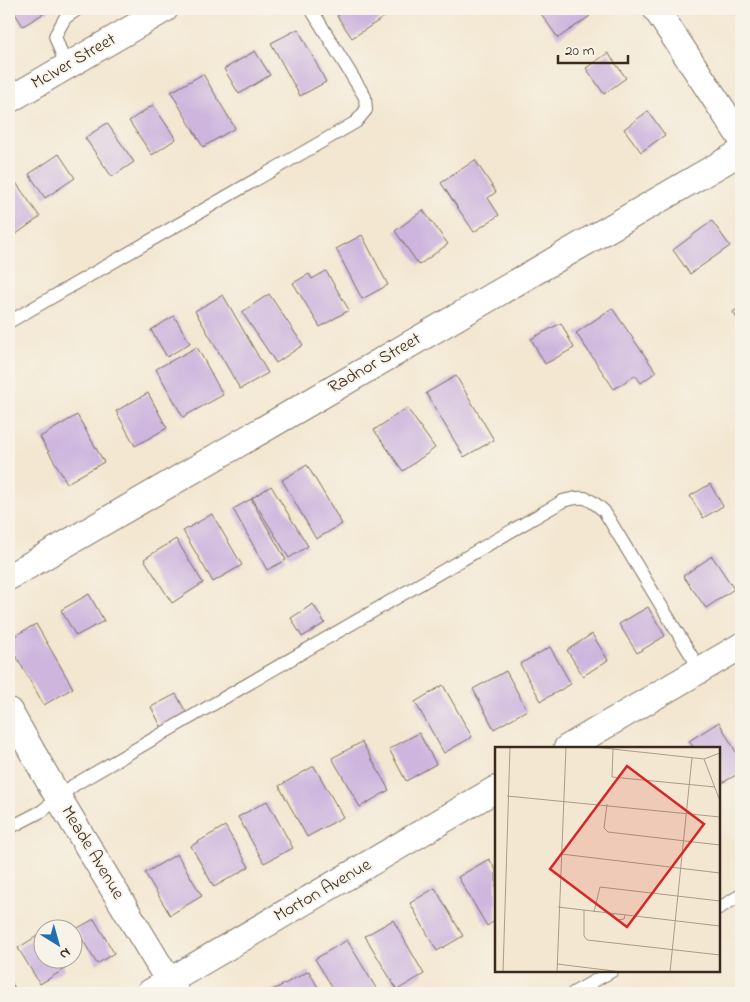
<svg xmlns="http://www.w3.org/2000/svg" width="750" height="1002" viewBox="0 0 750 1002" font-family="'Indie Flower',sans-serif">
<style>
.building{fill:#cdb5de}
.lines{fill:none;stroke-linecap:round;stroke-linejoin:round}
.lane-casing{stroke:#7b6c5d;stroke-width:14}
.street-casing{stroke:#7b6c5d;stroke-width:28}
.lane{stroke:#fff;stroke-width:12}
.street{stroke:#fff;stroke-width:26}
.labels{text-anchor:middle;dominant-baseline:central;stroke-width:4;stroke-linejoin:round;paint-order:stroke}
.street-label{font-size:18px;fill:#3b2a1e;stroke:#f7f3e8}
.inset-road{fill:none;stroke:#a99b89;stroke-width:1}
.view{fill:#d62828;fill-opacity:0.15;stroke:#d62828;stroke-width:2.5}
.inset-edge{fill:none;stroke:#3b2a1e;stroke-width:2.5}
</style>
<rect width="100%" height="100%" fill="#f7f3e8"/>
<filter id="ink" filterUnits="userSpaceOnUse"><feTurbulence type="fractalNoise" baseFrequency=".02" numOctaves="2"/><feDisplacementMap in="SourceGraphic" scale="10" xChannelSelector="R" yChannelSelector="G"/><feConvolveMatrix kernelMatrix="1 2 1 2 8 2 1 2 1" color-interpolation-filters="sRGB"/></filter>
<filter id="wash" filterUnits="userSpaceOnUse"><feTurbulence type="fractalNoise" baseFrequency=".0096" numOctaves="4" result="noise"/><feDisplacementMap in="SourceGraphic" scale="20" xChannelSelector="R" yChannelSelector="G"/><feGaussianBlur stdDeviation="1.12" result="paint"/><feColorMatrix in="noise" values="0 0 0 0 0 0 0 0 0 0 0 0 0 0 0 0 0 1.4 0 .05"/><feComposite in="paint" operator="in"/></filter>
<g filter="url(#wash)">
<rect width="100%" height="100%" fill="#f3e7d1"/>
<g id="blocks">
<!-- building -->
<g class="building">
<path d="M 12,9 L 51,9 L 23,26 Z"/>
<path d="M 348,9 L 385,9 L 389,14 L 352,38 L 337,16 Z"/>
<path d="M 542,9 L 586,9 L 590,16 L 558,38 L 539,11 Z"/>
<path d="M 731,9 L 741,9 L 741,23 Z"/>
<path d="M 298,29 L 326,82 L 300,96 L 271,43 Z"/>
<path d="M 255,51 L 270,75 L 239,94 L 224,69 Z"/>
<path d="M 608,53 L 626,78 L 604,94 L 586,68 Z"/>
<path d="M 203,74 L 235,128 L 203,147 L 171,92 Z"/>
<path d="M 153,105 L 176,139 L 152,155 L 129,121 Z"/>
<path d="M 648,111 L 665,135 L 641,152 L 624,129 Z"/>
<path d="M 107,123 L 134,162 L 112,177 L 85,138 Z"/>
<path d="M 59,154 L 75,178 L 45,198 L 29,174 Z"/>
<path d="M 475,160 L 496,192 L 488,198 L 499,215 L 474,232 L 441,183 Z"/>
<path d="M 12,177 L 40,217 L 12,237 L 9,233 L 9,180 Z"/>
<path d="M 423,210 L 448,244 L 419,265 L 395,231 Z"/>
<path d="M 712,221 L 730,246 L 690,274 L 673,250 Z"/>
<path d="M 362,235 L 388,285 L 362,299 L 336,249 Z"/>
<path d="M 326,271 L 349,310 L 320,327 L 293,283 L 309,274 L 312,279 Z"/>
<path d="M 269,294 L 303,345 L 276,363 L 242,312 Z"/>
<path d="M 223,295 L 268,373 L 240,389 L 195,311 Z"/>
<path d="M 741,306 L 741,324 L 733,312 Z"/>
<path d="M 612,308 L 656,372 L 641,383 L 635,375 L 614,389 L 576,333 Z"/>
<path d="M 174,316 L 190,343 L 167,357 L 151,330 Z"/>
<path d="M 561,323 L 574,348 L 545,364 L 531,339 Z"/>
<path d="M 197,347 L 223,395 L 183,417 L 156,369 Z"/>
<path d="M 456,376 L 494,440 L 464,457 L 426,393 Z"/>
<path d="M 148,393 L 167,428 L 135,446 L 116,411 Z"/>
<path d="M 407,408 L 435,448 L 403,471 L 374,430 Z"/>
<path d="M 77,415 L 104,462 L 67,483 L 40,437 Z"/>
<path d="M 307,465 L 342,524 L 316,539 L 282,480 Z"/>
<path d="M 710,484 L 723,506 L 703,518 L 690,496 Z"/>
<path d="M 271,486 L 308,546 L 289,558 L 252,498 Z"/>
<path d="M 251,499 L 286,560 L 267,570 L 233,509 Z"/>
<path d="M 212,514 L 242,565 L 213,582 L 183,531 Z"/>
<path d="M 176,539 L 203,583 L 172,603 L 144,559 Z"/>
<path d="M 712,556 L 734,589 L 706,608 L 683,576 Z"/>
<path d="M 89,594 L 104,621 L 76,636 L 61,610 Z"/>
<path d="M 313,604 L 325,623 L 302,637 L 291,618 Z"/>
<path d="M 648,607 L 665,636 L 637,653 L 619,624 Z"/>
<path d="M 36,624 L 73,688 L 44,705 L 9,644 L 9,639 Z"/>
<path d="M 592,634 L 608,660 L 583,676 L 567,650 Z"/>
<path d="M 550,647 L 571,684 L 541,701 L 520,664 Z"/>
<path d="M 506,671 L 527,710 L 494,729 L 473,689 Z"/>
<path d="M 443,685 L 472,737 L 444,753 L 415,702 Z"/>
<path d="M 176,694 L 187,714 L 162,728 L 151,707 Z"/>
<path d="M 719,722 L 741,761 L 741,772 L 719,785 L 719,748 L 694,748 L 689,741 Z"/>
<path d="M 419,733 L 436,764 L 406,781 L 389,749 Z"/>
<path d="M 362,742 L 389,790 L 360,807 L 332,758 Z"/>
<path d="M 314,766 L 343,817 L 307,837 L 279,786 Z"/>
<path d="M 267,801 L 293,848 L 264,863 L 238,817 Z"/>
<path d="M 225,826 L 249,867 L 214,887 L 191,846 Z"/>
<path d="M 177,854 L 202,896 L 170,915 L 145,873 Z"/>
<path d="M 489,859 L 496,870 L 496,920 L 487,926 L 458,877 Z"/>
<path d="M 435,888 L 463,936 L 437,951 L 410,903 Z"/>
<path d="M 94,919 L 114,953 L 97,964 L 76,929 Z"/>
<path d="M 393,920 L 424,974 L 397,990 L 365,936 Z"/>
<path d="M 42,933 L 42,960 L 59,960 L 65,969 L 40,984 L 18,948 Z"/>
<path d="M 347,940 L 379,993 L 336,993 L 315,959 Z"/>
<path d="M 309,971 L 321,993 L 272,993 L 271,991 Z"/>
<path d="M 9,979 L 18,993 L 9,993 Z"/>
</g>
</g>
</g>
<g filter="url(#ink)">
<use href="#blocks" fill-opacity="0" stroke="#7b6c5d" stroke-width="1"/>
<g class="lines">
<defs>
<g id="lane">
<path d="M 66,66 L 55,36 L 65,18 L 78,9"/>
<path d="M 9,322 L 356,122 L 366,110 L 365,97 L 311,9"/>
<path d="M 9,828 L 42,811 L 74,785 L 563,501 C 584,495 587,496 604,511 L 700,670"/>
<path d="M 719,908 L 741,895"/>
<path d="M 573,993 L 612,971"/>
</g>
<g id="street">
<path d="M 656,9 L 741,138"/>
<path d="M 9,100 L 165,9"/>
<path d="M 9,577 L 741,152"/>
<path d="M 9,711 L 58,797 L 176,993"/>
<path d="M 567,748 L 741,646"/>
<path d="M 149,993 L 496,789"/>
</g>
</defs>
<!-- lane casing -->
<use href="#lane" class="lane-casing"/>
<!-- street casing -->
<use href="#street" class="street-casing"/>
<!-- lane -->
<use href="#lane" class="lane"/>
<!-- street -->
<use href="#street" class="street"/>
</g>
</g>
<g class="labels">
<!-- street labels -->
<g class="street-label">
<text transform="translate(74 62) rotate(-30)">McIver Street</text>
<text transform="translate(375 364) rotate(-30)">Radnor Street</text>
<text transform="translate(92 853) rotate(59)">Meade Avenue</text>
<text transform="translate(323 891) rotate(-30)">Morton Avenue</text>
</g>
</g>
<!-- overview -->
<g transform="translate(495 747)">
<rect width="225" height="225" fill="#f3e7d1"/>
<path class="inset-road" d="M 99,0 L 209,12 L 225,6M 118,2 L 117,30 L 220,40M 209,12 L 225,54M 12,49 L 225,70M 112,57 L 109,81 L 113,85 L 225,98M 66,107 L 225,126M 63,160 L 225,179M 89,163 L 89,189 L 92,193 L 225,208M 99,165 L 105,140 L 225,154M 118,167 L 121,173 L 129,172 L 130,168M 62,217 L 127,225M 8,225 L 15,0M 62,225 L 71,0M 175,225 L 197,11"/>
<path class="view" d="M 132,19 L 209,77 L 132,180 L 55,122 Z"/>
<rect width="225" height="225" class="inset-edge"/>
</g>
<!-- margin -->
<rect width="750" height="1002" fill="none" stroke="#f7f3e8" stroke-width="30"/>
<!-- north arrow -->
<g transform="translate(58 944) rotate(143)"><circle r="24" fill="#f7f3e8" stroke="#aca397"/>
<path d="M0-4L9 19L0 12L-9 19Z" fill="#1f6fb2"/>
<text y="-8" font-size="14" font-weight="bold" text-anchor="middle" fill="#3b2a1e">N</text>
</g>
<!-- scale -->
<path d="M558 55v8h70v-8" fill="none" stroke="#3b2a1e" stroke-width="2.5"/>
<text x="565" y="55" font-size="15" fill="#3b2a1e" stroke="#f7f3e8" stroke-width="4" paint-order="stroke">20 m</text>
</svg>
